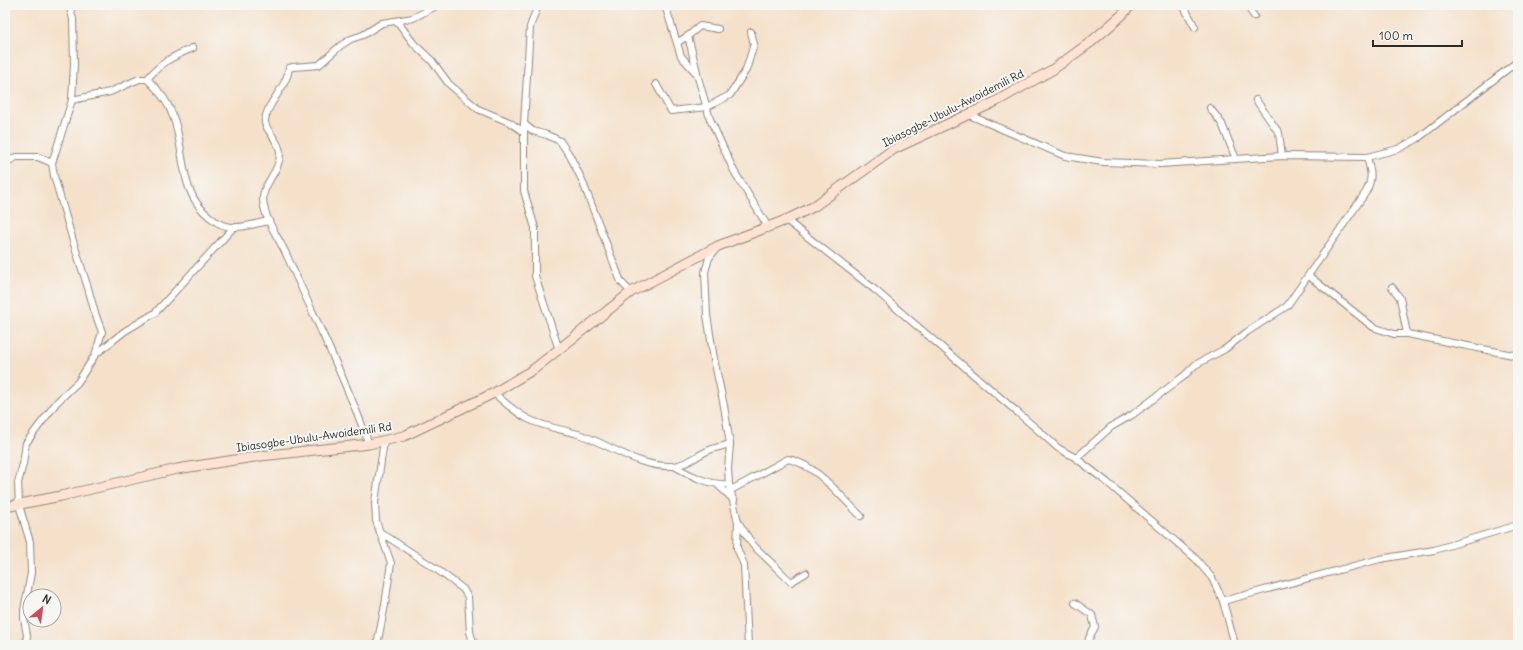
<svg xmlns="http://www.w3.org/2000/svg" width="1523" height="650" viewBox="0 0 1523 650" font-family="Delius,sans-serif">
<style>
.lines{fill:none;stroke-linecap:round;stroke-linejoin:round}
.street-casing{stroke:#90867a;stroke-width:8}
.secondary-casing{stroke:#90867a;stroke-width:11}
.street{stroke:#fff;stroke-width:6}
.secondary{stroke:#fee3d2;stroke-width:9}
.labels{text-anchor:middle;dominant-baseline:central;stroke-width:4;stroke-linejoin:round;paint-order:stroke}
.street-label{font-size:11px;fill:#2b2b2b;stroke:#f6f6f2}
</style>
<rect width="100%" height="100%" fill="#f6f6f2"/>
<filter id="ink" filterUnits="userSpaceOnUse"><feTurbulence type="fractalNoise" baseFrequency=".025" numOctaves="2"/><feDisplacementMap in="SourceGraphic" scale="8" xChannelSelector="R" yChannelSelector="G"/><feConvolveMatrix kernelMatrix="1 2 1 2 8 2 1 2 1" color-interpolation-filters="sRGB"/></filter>
<filter id="wash" filterUnits="userSpaceOnUse"><feTurbulence type="fractalNoise" baseFrequency=".012" numOctaves="4" result="noise"/><feDisplacementMap in="SourceGraphic" scale="16" xChannelSelector="R" yChannelSelector="G"/><feGaussianBlur stdDeviation="0.9" result="paint"/><feColorMatrix in="noise" values="0 0 0 0 0 0 0 0 0 0 0 0 0 0 0 0 0 1.4 0 .05"/><feComposite in="paint" operator="in"/></filter>
<g filter="url(#wash)">
<rect width="100%" height="100%" fill="#f5e1ca"/>
</g>
<g filter="url(#ink)">
<g class="lines">
<defs>
<g id="street">
<path d="M 538,5 L 530,27 L 524,124 L 524,191 L 535,228 L 535,276 L 559,350"/>
<path d="M 665,5 L 681,56 L 697,74 L 710,119 L 734,171 L 768,227"/>
<path d="M 1183,5 L 1195,27"/>
<path d="M 1246,5 L 1254,16"/>
<path d="M 397,21 L 414,44 L 432,61 L 449,84 L 478,109 L 509,122 L 524,132"/>
<path d="M 688,36 L 697,72"/>
<path d="M 678,42 L 688,36 L 700,26 L 718,29"/>
<path d="M 147,79 C 161,63 173,56 193,48"/>
<path d="M 656,84 L 671,111 L 707,107 L 730,95 L 746,70 L 754,44 L 751,32"/>
<path d="M 72,100 L 110,92 L 139,79 L 147,79 C 159,90 169,103 174,119 C 186,154 178,193 211,218 C 218,224 224,227 233,227 C 244,228 257,223 269,221"/>
<path d="M 1256,100 L 1279,133 L 1282,156"/>
<path d="M 1210,108 L 1222,124 L 1236,159"/>
<path d="M 969,115 L 1065,156 L 1103,162 L 1160,164 L 1282,156 L 1367,157 L 1398,149 L 1417,139 L 1518,61"/>
<path d="M 524,124 L 533,131 L 547,135 L 560,141 L 570,156 L 582,180 L 621,282 L 631,292"/>
<path d="M 5,163 L 16,157 L 38,157 L 52,163"/>
<path d="M 786,220 L 874,289 L 1038,430 L 1058,448 L 1076,458 L 1108,483 L 1196,559 L 1212,578 L 1223,601 L 1235,645"/>
<path d="M 716,249 L 709,258 L 705,272 L 707,315 L 714,359 L 724,406 L 730,444 L 728,469 L 729,484 L 738,522 L 737,548 L 744,565 L 748,645"/>
<path d="M 1309,276 L 1373,327 L 1394,334 L 1407,334 L 1400,298 L 1392,287"/>
<path d="M 1407,334 L 1518,356"/>
<path d="M 96,354 L 125,331 L 155,313 L 233,228"/>
<path d="M 494,393 C 505,403 515,412 528,419 C 544,427 561,429 578,434 C 610,444 638,468 673,466 C 688,465 698,454 712,449 C 717,447 724,446 730,444"/>
<path d="M 369,444 C 346,380 315,319 288,258 C 280,239 264,220 263,199 C 262,184 281,171 280,152 C 279,140 263,128 265,120 C 267,102 287,88 289,68 L 293,67 L 319,65 L 340,46 L 351,39 L 363,35 L 382,23 L 413,18 L 438,5"/>
<path d="M 1076,458 L 1111,427 L 1132,415 L 1184,376 L 1195,365 L 1225,349 L 1247,332 L 1287,306 L 1366,192 C 1373,178 1371,172 1367,157"/>
<path d="M 674,466 C 690,475 710,486 729,484"/>
<path d="M 717,484 L 734,500"/>
<path d="M 731,490 L 788,459 C 816,464 841,497 861,516"/>
<path d="M 738,522 L 753,545 L 791,582 L 806,573"/>
<path d="M 380,532 L 435,568 L 463,589 L 468,597 L 470,632 L 474,645"/>
<path d="M 1223,601 L 1380,559 L 1434,550 L 1518,525"/>
<path d="M 1075,603 L 1092,615 L 1095,627 L 1089,638 L 1088,645"/>
<path d="M 26,645 L 27,635 L 24,619 L 24,610 L 31,573 L 30,542 L 19,505 L 18,483 L 23,464 L 26,443 L 57,402 L 78,382 L 95,355 L 102,332 L 95,313 L 88,288 L 73,241 L 54,176 L 52,163 L 72,100 L 74,64 L 73,19 L 69,5"/>
<path d="M 377,645 L 385,605 L 391,563 L 376,521 L 375,502 L 384,441"/>
</g>
<path id="secondary" d="M 5,507 L 61,496 L 177,469 L 261,456 L 369,444 L 404,436 L 494,393 L 534,369 L 631,292 L 718,246 L 786,220 L 813,207 L 894,149 L 995,102 L 1052,70 L 1091,42 L 1121,16 L 1131,5"/>
</defs>
<!-- street casing -->
<use href="#street" class="street-casing"/>
<!-- secondary casing -->
<use href="#secondary" class="secondary-casing"/>
<!-- street -->
<use href="#street" class="street"/>
<!-- secondary -->
<use href="#secondary" class="secondary"/>
</g>
</g>
<g class="labels">
<!-- street labels -->
<g class="street-label">
<text transform="translate(953 108) rotate(-27)">Ibiasogbe-Ubulu-Awoidemili Rd</text>
<text transform="translate(314 437) rotate(-8)">Ibiasogbe-Ubulu-Awoidemili Rd</text>
</g>
</g>
<!-- margin -->
<rect width="1523" height="650" fill="none" stroke="#f6f6f2" stroke-width="20"/>
<!-- north arrow -->
<g transform="translate(42 608) rotate(29)"><circle r="19" fill="#f6f6f2" stroke="#a5a5a2"/>
<path d="M0-3L7 15L0 10L-7 15Z" fill="#d1495b"/>
<text y="-6" font-size="11" font-weight="bold" text-anchor="middle" fill="#2b2b2b">N</text>
</g>
<!-- scale -->
<path d="M1373 40v6h89v-6" fill="none" stroke="#2b2b2b" stroke-width="2"/>
<text x="1379" y="40" font-size="12" fill="#2b2b2b" stroke="#f6f6f2" stroke-width="3" paint-order="stroke">100 m</text>
</svg>
